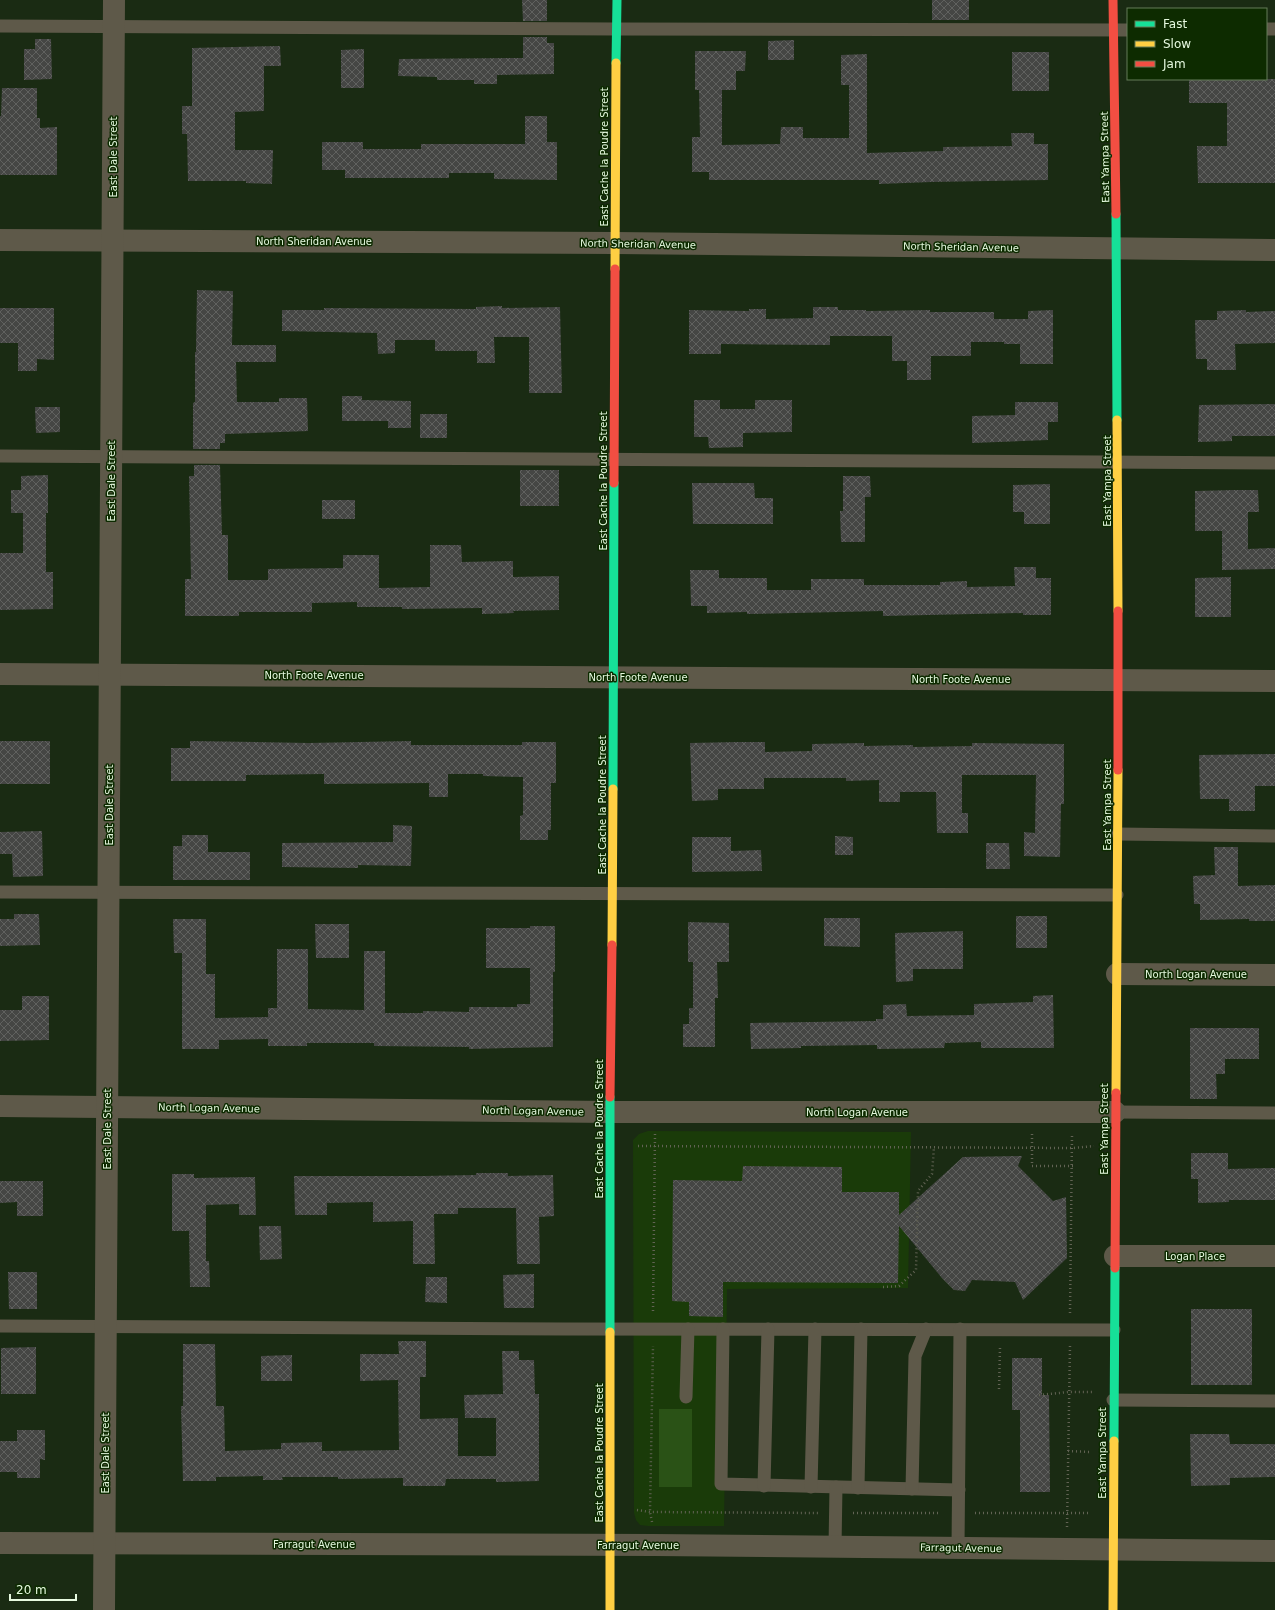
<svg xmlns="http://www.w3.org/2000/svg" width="1275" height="1610" viewBox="0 0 1275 1610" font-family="'DejaVu Sans',sans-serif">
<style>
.built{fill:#1a3b09}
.green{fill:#2a5216}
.building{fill:url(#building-cross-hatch)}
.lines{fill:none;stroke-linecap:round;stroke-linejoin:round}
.path{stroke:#626354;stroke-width:2.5;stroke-dasharray:1 3;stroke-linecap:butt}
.lane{stroke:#5e5949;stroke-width:13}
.street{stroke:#5e5949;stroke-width:22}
.fast{stroke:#16e098;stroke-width:9}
.slow{stroke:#ffcf43;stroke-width:9}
.jam{stroke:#f24e42;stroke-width:9}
.labels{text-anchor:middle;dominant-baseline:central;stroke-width:3;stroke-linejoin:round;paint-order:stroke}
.street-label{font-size:10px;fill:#e6f9df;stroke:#0d2b00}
</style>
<defs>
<pattern id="building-cross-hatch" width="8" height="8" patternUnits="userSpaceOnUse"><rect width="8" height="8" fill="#454644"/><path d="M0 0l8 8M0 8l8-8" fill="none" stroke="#60615f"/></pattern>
</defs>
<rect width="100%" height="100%" fill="#1a2b13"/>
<!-- built -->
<path class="built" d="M 648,1131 L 911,1132 L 908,1288 L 727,1289 L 724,1526 L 648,1526 L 640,1525 L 636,1520 L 634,1513 L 633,1140 L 639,1134 Z"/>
<!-- green -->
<rect class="green" x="659" y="1409" width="33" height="78"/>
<!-- building -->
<g class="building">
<path d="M 522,0 L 547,0 L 547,21 L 523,21 Z"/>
<rect x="932" y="0" width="37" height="20"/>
<path d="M 523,37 L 547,37 L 547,43 L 554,43 L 554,74 L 497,75 L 497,84 L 474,84 L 474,80 L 437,80 L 437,77 L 398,76 L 399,59 L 523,58 Z"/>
<path d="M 35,39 L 51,39 L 52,79 L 24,80 L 24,49 L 35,49 Z"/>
<path d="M 794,40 L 794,60 L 768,60 L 768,41 Z"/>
<path d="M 280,46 L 281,66 L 264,66 L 264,111 L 235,112 L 235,150 L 273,150 L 272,184 L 246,183 L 246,181 L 188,181 L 187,134 L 182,134 L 182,106 L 192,106 L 192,48 Z"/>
<path d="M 364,49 L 364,88 L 341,88 L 341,50 Z"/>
<path d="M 695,51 L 746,51 L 745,71 L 736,71 L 736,90 L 722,90 L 722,145 L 780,144 L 781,127 L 803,127 L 803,138 L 849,138 L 849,85 L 841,85 L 841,55 L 867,54 L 867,153 L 943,151 L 943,147 L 1012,146 L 1011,133 L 1034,133 L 1034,144 L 1048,144 L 1048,180 L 931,182 L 879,184 L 879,180 L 709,180 L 709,172 L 692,172 L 692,137 L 700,137 L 699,90 L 695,90 Z"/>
<rect x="1012" y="52" width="37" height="39"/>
<path d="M 1189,79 L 1275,79 L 1275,183 L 1198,183 L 1197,146 L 1227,146 L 1227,103 L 1189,103 Z"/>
<path d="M 2,88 L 37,88 L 37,118 L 40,118 L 40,128 L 57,127 L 57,175 L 0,175 L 0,116 L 1,116 Z"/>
<path d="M 525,116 L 547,116 L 547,142 L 557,142 L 557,180 L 494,179 L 494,173 L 449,173 L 449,178 L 345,178 L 345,170 L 322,170 L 322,142 L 363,142 L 363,149 L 421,149 L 421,144 L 525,144 Z"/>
<path d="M 197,290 L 233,291 L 232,345 L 276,345 L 276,362 L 236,362 L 237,402 L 279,402 L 279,398 L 307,398 L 308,431 L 225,434 L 225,443 L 220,443 L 220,449 L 193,449 L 193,403 L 195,402 L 195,352 L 196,352 Z"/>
<path d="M 502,306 L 502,308 L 560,307 L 562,393 L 529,393 L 529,337 L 494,337 L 495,363 L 477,363 L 477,351 L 435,351 L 435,340 L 395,340 L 395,353 L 378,354 L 377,333 L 282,331 L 282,310 L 324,310 L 324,308 L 476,309 L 476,307 Z"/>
<path d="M 813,307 L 838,307 L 838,310 L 866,310 L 866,311 L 930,310 L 930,312 L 994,312 L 994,319 L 1028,319 L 1028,311 L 1053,310 L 1053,364 L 1020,364 L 1020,344 L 1004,344 L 1004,342 L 971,342 L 971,356 L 931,356 L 931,380 L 907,380 L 907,361 L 892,361 L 892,336 L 830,336 L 830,345 L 721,344 L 721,354 L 689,354 L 689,310 L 749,311 L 749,309 L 766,309 L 766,319 L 813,318 Z"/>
<path d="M 0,308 L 54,308 L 54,360 L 37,359 L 37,371 L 18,371 L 18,343 L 0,343 Z"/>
<path d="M 1246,310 L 1246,312 L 1275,311 L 1275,343 L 1235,344 L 1236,370 L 1207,370 L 1207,359 L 1196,359 L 1195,320 L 1217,320 L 1217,311 Z"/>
<path d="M 342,396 L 362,396 L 362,400 L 411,401 L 411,428 L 388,428 L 388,421 L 342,421 Z"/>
<path d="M 694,400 L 720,400 L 720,409 L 755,409 L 755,400 L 792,400 L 792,432 L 743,433 L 743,447 L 709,448 L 708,437 L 694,437 Z"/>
<path d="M 1015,402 L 1058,402 L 1058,422 L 1048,422 L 1048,440 L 972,443 L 972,416 L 1015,415 Z"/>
<path d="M 1275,404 L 1275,436 L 1232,436 L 1232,441 L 1198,442 L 1199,405 Z"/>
<path d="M 35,407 L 60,407 L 60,432 L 36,433 Z"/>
<rect x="420" y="414" width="27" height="24"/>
<path d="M 194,465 L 220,465 L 222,535 L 228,535 L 228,580 L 268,580 L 268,569 L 343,568 L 343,555 L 379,555 L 379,588 L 430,587 L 430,545 L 461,545 L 462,562 L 513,561 L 513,577 L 559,576 L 559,610 L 513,611 L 514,613 L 482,614 L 482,608 L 402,609 L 402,607 L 357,607 L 357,602 L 312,603 L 312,612 L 239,612 L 239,616 L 185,616 L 185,579 L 191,579 L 189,476 L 194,476 Z"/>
<rect x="520" y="470" width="39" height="36"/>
<path d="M 48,475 L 48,513 L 46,513 L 46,572 L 53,572 L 53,609 L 0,610 L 0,553 L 23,553 L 23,513 L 11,513 L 11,490 L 21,490 L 21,476 Z"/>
<path d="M 843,476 L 870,476 L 871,497 L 865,497 L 865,542 L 841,542 L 840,511 L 843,511 Z"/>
<path d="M 692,483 L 754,483 L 755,498 L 773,498 L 773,524 L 693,524 Z"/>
<path d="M 1050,484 L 1050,524 L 1024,524 L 1024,512 L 1013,512 L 1013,485 Z"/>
<path d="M 1233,490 L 1258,490 L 1259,512 L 1248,512 L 1248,549 L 1275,548 L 1275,569 L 1222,570 L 1222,531 L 1195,531 L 1195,491 Z"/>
<rect x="322" y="500" width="33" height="19"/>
<path d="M 1014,567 L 1036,567 L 1036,578 L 1051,578 L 1051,615 L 1023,615 L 1023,613 L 883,616 L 883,611 L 747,614 L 747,612 L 707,613 L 707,606 L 691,606 L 690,570 L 719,570 L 719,578 L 767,578 L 767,590 L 811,590 L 811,579 L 864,579 L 864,585 L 940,585 L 940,582 L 967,581 L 967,587 L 1015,586 Z"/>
<path d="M 1231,577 L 1231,617 L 1195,617 L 1195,578 Z"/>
<rect x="0" y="741" width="50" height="43"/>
<path d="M 190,741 L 309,743 L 411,741 L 411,745 L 522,745 L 522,742 L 556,742 L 556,783 L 551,783 L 551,830 L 548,830 L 548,840 L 520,840 L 520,816 L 523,815 L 523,777 L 483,776 L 483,774 L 448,774 L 448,797 L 429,797 L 429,783 L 324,784 L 324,774 L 246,775 L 246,781 L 171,781 L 171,748 L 190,748 Z"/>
<path d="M 737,742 L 765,742 L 765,752 L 812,751 L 812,744 L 864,743 L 864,746 L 913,745 L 913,747 L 972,746 L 972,743 L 1064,744 L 1064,804 L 1061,804 L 1060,857 L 1024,856 L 1024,832 L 1035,833 L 1036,775 L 962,775 L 962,813 L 968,813 L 968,833 L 937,833 L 936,792 L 900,792 L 900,802 L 879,802 L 879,780 L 846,781 L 846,778 L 764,778 L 764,789 L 718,789 L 718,800 L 692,801 L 690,743 Z"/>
<path d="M 1275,754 L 1275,786 L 1255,786 L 1255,811 L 1229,811 L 1229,799 L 1200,799 L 1199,755 Z"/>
<path d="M 393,825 L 412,826 L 411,866 L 358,865 L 358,868 L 282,867 L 282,843 L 393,842 Z"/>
<path d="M 42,831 L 43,876 L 13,877 L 12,854 L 0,854 L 0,832 Z"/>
<path d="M 182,835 L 208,835 L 208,852 L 250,852 L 250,880 L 173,880 L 173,846 L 182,846 Z"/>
<path d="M 835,836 L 853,837 L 853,855 L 835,855 Z"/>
<path d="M 692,837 L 731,837 L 731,851 L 761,850 L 762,871 L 692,872 Z"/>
<path d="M 986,843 L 1009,843 L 1010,869 L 986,869 Z"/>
<path d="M 1214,847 L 1238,847 L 1238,886 L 1275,885 L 1275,921 L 1249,921 L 1249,919 L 1200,920 L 1200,904 L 1194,904 L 1193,876 L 1215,875 Z"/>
<path d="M 14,914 L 39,914 L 40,945 L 0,946 L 0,919 L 14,919 Z"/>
<rect x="1016" y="916" width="31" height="32"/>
<path d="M 824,918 L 860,918 L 860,947 L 824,946 Z"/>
<path d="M 173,919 L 206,919 L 206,974 L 215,974 L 215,1018 L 268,1017 L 268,1008 L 277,1008 L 277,949 L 308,949 L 308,1009 L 364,1010 L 364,951 L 385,951 L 385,1013 L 423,1013 L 423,1011 L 469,1012 L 469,1007 L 517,1007 L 517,1004 L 530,1004 L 530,968 L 486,968 L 486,928 L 530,928 L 530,926 L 555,926 L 555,972 L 553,972 L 553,1047 L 469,1049 L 469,1047 L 374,1046 L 374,1043 L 307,1043 L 307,1046 L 268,1046 L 268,1039 L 219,1040 L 219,1049 L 182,1049 L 182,953 L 174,953 Z"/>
<path d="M 688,922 L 729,923 L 729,962 L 717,962 L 718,998 L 715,998 L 715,1047 L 683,1047 L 683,1024 L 689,1024 L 689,1008 L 693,1008 L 693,962 L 688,962 Z"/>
<path d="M 315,924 L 349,924 L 349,958 L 316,958 Z"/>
<path d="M 963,931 L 963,969 L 913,969 L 913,981 L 896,982 L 895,933 Z"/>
<path d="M 1053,995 L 1054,1048 L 981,1048 L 981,1042 L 945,1043 L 944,1048 L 877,1049 L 877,1045 L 801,1046 L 801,1048 L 751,1049 L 750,1023 L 876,1021 L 876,1019 L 883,1019 L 883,1005 L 906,1004 L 907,1016 L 974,1015 L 974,1004 L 1033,1002 L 1033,996 Z"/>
<path d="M 22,996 L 49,996 L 49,1040 L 0,1041 L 0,1010 L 22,1010 Z"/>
<path d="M 1190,1028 L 1259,1028 L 1259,1059 L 1225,1059 L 1225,1074 L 1216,1074 L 1217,1099 L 1190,1099 Z"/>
<path d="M 1191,1153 L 1228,1153 L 1228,1169 L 1275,1168 L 1275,1200 L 1229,1200 L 1229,1202 L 1198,1203 L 1198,1179 L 1191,1179 Z"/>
<path d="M 1022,1156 L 1018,1166 L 1053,1201 L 1066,1197 L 1067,1258 L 1023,1300 L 1015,1282 L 972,1280 L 965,1291 L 954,1290 L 942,1278 L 899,1226 L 898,1283 L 723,1282 L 723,1317 L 689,1316 L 689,1302 L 672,1301 L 673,1180 L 742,1181 L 743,1166 L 842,1167 L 842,1192 L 899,1192 L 899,1215 L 963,1157 Z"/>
<path d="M 476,1173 L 508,1173 L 508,1176 L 553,1175 L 554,1216 L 539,1217 L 540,1264 L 517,1264 L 516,1208 L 458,1208 L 458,1214 L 434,1214 L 435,1264 L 413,1264 L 413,1221 L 373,1222 L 373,1202 L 327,1203 L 327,1215 L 295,1215 L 294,1176 L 424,1176 L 476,1175 Z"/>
<path d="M 172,1174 L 194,1174 L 194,1178 L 255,1177 L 256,1215 L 239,1215 L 239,1204 L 206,1205 L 206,1261 L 209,1261 L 210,1287 L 190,1287 L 189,1231 L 172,1231 Z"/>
<path d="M 0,1181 L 43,1181 L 43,1216 L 17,1216 L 17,1202 L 0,1203 Z"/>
<path d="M 259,1226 L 281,1226 L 282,1259 L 260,1260 Z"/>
<path d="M 8,1272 L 37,1272 L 37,1309 L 9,1309 Z"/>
<path d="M 534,1274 L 534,1308 L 504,1308 L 503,1275 Z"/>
<path d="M 426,1277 L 447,1277 L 447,1303 L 425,1302 Z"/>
<rect x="1191" y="1309" width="61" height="76"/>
<path d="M 398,1341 L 426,1341 L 426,1377 L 420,1377 L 420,1419 L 458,1418 L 458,1456 L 496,1456 L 496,1418 L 465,1418 L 464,1395 L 503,1394 L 502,1351 L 519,1351 L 519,1360 L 534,1360 L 535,1394 L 539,1394 L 539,1481 L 496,1482 L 496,1479 L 446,1479 L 445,1486 L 403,1486 L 403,1478 L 338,1479 L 338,1477 L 282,1477 L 283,1480 L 263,1480 L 263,1476 L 216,1477 L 216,1481 L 183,1481 L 181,1406 L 183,1406 L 183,1344 L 215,1344 L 216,1406 L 224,1406 L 225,1451 L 281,1449 L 281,1443 L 322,1442 L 322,1451 L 399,1450 L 398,1380 L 360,1381 L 360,1354 L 399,1354 Z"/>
<path d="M 36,1347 L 36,1394 L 1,1394 L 1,1348 Z"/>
<path d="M 292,1355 L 292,1381 L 261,1381 L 261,1356 Z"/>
<path d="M 1012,1358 L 1042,1358 L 1042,1395 L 1049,1395 L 1050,1492 L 1020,1492 L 1020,1410 L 1012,1410 Z"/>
<path d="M 17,1430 L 45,1430 L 45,1460 L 40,1459 L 40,1478 L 17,1478 L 17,1472 L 0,1472 L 0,1441 L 17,1441 Z"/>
<path d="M 1190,1434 L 1229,1434 L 1230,1444 L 1275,1444 L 1275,1477 L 1230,1478 L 1230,1485 L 1191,1486 Z"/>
</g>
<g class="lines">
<!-- path -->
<g class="path">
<path d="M 1032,1134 L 1032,1166 L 1073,1166"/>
<path d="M 638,1146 L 1073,1148 L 1094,1146"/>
<path d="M 883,1287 L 899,1286 L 916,1270 L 918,1191 L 932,1174 L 934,1147"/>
<path d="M 653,1311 L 655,1134"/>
<path d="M 1070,1313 L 1072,1136"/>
<path d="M 999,1389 L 1000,1348"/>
<path d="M 1039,1395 L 1069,1392 L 1093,1392"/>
<path d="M 1068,1451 L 1090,1452"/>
<path d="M 637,1510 L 650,1512 L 818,1513"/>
<path d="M 853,1513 L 940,1513"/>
<path d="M 975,1513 L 1090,1513"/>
<path d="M 652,1522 L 650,1512 L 653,1346"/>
<path d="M 1067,1527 L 1070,1346"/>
</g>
<!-- lane -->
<g class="lane">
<path d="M 0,26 L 616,29 L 1128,30"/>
<path d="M 1266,29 L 1275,29"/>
<path d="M 0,456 L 1275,463"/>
<path d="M 1118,834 L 1275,836"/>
<path d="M 0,892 L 1117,895"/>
<path d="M 1115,1112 L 1275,1113"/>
<path d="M 0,1326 L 565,1329 L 1114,1330"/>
<path d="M 723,1329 L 721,1484 L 959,1490"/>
<path d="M 686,1397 L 688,1329"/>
<path d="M 1113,1400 L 1275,1401"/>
<path d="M 764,1486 L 768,1329"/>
<path d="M 811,1487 L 815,1329"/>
<path d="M 858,1488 L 861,1329"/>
<path d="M 912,1489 L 915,1356 L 926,1329"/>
<path d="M 835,1547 L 836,1487"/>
<path d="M 958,1548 L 960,1329"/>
</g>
<!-- street -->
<g class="street">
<path d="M 0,240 L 615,243 L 1275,250"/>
<path d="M 0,674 L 1275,681"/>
<path d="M 1117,974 L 1275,975"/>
<path d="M 0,1106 L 610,1112 L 1115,1112"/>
<path d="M 1115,1256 L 1275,1256"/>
<path d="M 0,1543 L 654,1545 L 1275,1551"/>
<path d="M 104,1610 L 114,0"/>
</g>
<!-- fast -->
<g class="fast">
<path d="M 616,63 L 617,0"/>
<path d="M 1116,214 L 1117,420"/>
<path d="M 613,789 L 614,483"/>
<path d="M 610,1332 L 610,1097"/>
<path d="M 1114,1441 L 1115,1268"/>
</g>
<!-- slow -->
<g class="slow">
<path d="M 615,269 L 616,63"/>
<path d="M 1117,420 L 1118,611"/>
<path d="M 612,945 L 613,789"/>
<path d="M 1116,1093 L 1118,770"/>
<path d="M 610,1332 L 610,1610"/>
<path d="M 1113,1610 L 1114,1441"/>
</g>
<!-- jam -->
<g class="jam">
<path d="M 1113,0 L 1116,214"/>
<path d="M 614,483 L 615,269"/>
<path d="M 1118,770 L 1118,611"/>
<path d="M 610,1097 L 612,945"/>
<path d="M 1115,1268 L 1116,1093"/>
</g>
</g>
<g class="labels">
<!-- street labels -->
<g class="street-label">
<text transform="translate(113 157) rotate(-90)">East Dale Street</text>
<text transform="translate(604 157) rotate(-90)">East Cache la Poudre Street</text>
<text transform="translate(1105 157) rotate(-91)">East Yampa Street</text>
<text x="314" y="241">North Sheridan Avenue</text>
<text transform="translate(638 244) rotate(1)">North Sheridan Avenue</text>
<text transform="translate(961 247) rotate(1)">North Sheridan Avenue</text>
<text transform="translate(111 481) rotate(-90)">East Dale Street</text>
<text transform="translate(603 481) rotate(-90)">East Cache la Poudre Street</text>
<text transform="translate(1107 481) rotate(-90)">East Yampa Street</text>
<text x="314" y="675">North Foote Avenue</text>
<text x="638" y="677">North Foote Avenue</text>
<text x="961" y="679">North Foote Avenue</text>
<text transform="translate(109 805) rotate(-90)">East Dale Street</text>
<text transform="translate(602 805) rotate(-90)">East Cache la Poudre Street</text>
<text transform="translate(1107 805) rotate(-90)">East Yampa Street</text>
<text x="1196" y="974">North Logan Avenue</text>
<text transform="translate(209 1108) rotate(1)">North Logan Avenue</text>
<text transform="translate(533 1111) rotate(1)">North Logan Avenue</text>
<text x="857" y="1112">North Logan Avenue</text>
<text transform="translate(107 1129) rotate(-90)">East Dale Street</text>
<text transform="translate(599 1129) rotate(-90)">East Cache la Poudre Street</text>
<text transform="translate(1104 1129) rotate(-90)">East Yampa Street</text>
<text x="1195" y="1256">Logan Place</text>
<text transform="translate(105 1453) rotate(-90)">East Dale Street</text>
<text transform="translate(599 1453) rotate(-90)">East Cache la Poudre Street</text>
<text transform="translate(1102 1453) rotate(-90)">East Yampa Street</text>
<text x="314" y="1544">Farragut Avenue</text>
<text x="638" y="1545">Farragut Avenue</text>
<text transform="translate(961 1548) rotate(1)">Farragut Avenue</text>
</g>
</g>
<!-- legend -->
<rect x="1127" y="8" width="140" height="72" fill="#0d2b00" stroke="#647d59"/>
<rect x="1135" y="21" width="20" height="6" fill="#16e098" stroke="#647d59"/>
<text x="1163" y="28" font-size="12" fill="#e6f9df">Fast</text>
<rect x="1135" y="41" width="20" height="6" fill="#ffcf43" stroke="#647d59"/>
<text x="1163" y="48" font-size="12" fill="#e6f9df">Slow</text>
<rect x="1135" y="61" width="20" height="6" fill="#f24e42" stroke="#647d59"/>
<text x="1163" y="68" font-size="12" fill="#e6f9df">Jam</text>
<!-- scale -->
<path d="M10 1594v6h66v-6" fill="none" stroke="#e6f9df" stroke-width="2"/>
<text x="16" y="1594" font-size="12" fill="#e6f9df" stroke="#0d2b00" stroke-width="3" paint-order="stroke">20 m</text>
</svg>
